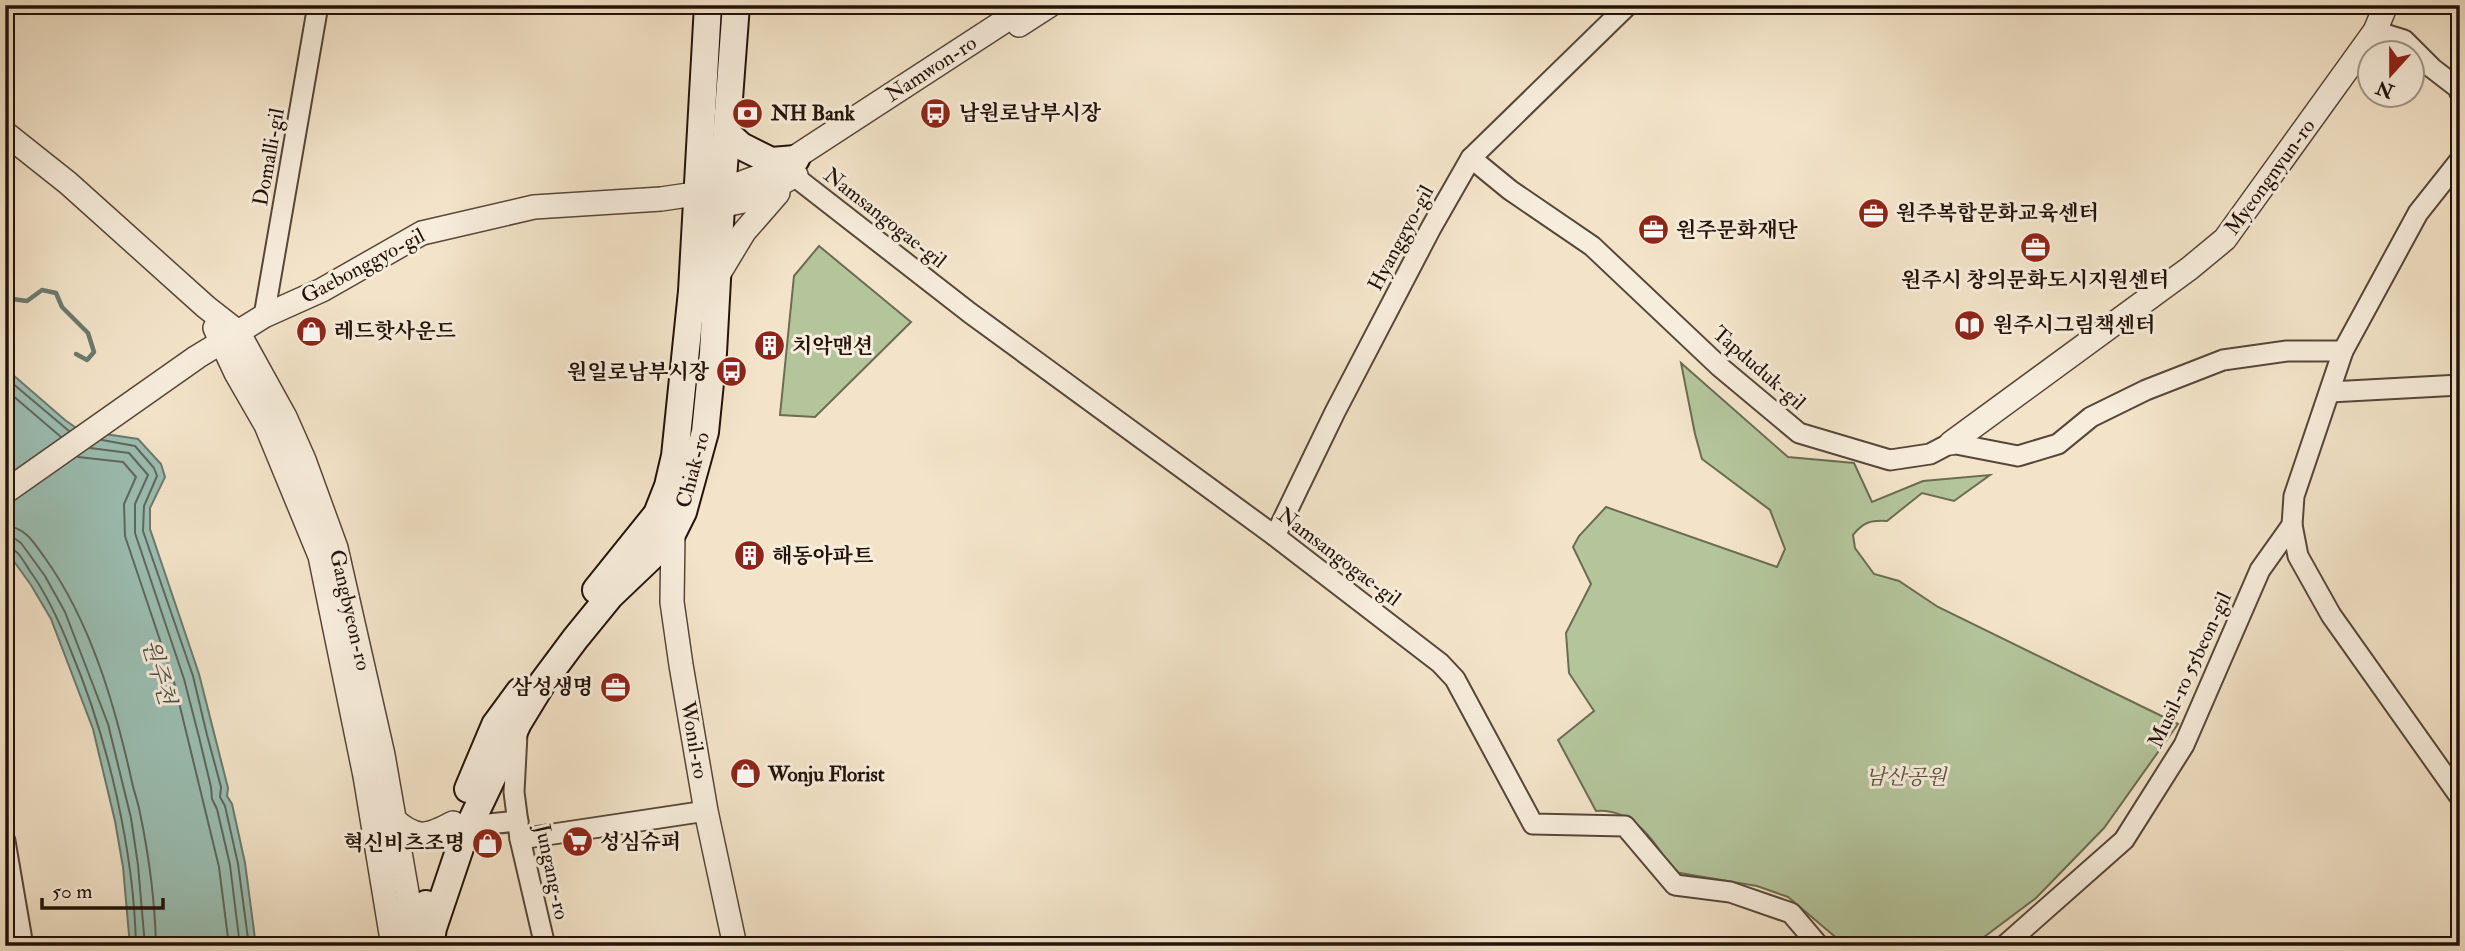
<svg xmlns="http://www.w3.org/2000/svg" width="2465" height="951" viewBox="0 0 2465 951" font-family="'IM FELL Double Pica','Noto Serif KR',serif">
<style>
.green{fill:#b4c59c;stroke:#6b6c52;stroke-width:2}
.water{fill:#9bbfb3;stroke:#6b7a6f;stroke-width:2}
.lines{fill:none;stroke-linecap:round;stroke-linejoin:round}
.shore{stroke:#5e685e;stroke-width:2}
.stream{stroke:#6b7a6f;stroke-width:4.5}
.minor-casing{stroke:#564639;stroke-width:23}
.tertiary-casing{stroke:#564639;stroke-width:26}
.secondary-casing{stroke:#221209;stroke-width:30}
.minor{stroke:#f7eddc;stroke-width:19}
.tertiary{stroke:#f7eddc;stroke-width:23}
.secondary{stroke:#f7eddc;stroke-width:26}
.labels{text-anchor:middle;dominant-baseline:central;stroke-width:6;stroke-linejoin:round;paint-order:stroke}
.street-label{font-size:21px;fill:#221209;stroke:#f7eddc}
.poi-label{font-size:21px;font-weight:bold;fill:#221209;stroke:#f7eddc;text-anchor:start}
.park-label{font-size:21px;font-style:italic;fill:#55513c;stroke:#f7eddc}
.water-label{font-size:23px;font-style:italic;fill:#4c4f44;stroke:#f7eddc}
</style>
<rect width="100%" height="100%" fill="#f3e4c9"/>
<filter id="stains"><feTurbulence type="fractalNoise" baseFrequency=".00286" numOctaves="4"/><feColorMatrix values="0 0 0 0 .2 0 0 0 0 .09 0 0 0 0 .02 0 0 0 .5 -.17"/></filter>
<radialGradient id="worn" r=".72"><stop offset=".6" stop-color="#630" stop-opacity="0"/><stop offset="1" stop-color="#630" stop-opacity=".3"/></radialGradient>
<!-- green -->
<g class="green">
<path d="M 819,246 L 911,322 L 815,417 L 780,415 L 794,276 Z"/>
<path d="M 1681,363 L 1788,457 L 1854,463 L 1872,502 L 1923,481 L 1990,475 L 1954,501 L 1922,493 L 1887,521 C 1871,520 1863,522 1853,535 L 1855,548 L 1874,574 L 1899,581 L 1938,607 L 2178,724 L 2104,828 L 2036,898 L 1972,946 L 1846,946 L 1788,897 L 1757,886 L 1674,872 C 1656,843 1634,808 1596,811 L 1558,740 L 1594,711 L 1569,673 L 1566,633 L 1591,584 L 1573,547 L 1579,536 L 1606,507 L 1777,567 L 1785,549 L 1770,510 L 1702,459 L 1695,434 Z"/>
</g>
<!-- water -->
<path class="water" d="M 5,368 L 65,420 L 79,430 L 138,439 L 161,464 L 165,477 L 150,508 L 150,529 L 199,674 L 228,788 L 227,796 L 232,804 L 245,863 L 256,946 L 130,946 L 123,867 L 115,821 L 93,729 L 51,619 L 31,585 L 5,549 Z"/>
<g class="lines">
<!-- shore -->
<g class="shore">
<path d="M 5,377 L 69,431"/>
<path d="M 5,389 L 61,437"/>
<path d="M 102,440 L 135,446 L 154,468 L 157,476 L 144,506 L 143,531 L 193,676 L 207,735 L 221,787 L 220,797 L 225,806 L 238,864 L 249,946"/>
<path d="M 90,448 L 129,453 L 148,475 L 135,504 L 135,533 L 184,679 L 199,737 L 211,787 L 212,799 L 217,809 L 230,865 L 240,946"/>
<path d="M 78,457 L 123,462 L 136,477 L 124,504 L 125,536 L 174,682 L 219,867 L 229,946"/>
<path d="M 5,526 C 26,527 34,543 45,558 C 91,622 115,706 132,782 C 134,792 138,802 140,813 C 149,856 155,902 156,946"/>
<path d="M 5,537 L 14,538 L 21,543 L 45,576 L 65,612 L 108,724 L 131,818 L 138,865 L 145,946"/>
<path d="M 5,546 C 17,547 24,562 30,571 C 48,596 60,623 71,651 C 108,739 134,851 136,946"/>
</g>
<!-- stream -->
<path class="stream" d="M 5,298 L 27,301 L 42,290 L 56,293 L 62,307 L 88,333 L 94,352 L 87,360 L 76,354"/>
<defs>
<g id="minor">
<path d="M 2375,31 L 2404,40 L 2432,68 L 2458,88 L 2460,93"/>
<path d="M 1471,158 L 1510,190 L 1592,246 L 1720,367 L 1799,433 L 1890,460 L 1930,454 L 1951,443 L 2018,456 L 2058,444 L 2091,417 L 2146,390 L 2223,360 L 2287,351 L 2343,351"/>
<path d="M 2460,160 L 2418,213 L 2343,351 L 2294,496 L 2292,525 L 2298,556 L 2331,615 L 2460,797"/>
<path d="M 794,176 L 970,313 L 1275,536 L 1440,663 L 1455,679 L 1533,824 L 1625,826 L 1675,885 L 1730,892 L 1791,913 L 1819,946"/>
<path d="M 264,316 L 318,5"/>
<path d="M 2330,392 L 2460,385"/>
<path d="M 1275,536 L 1335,412 L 1431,228 L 1471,158 L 1628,5"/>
<path d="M 517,734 L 514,792 L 520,839 L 545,946"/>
<path d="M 469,826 L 518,821"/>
<path d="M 520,839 L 706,811"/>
<path d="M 5,841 L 23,946"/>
<path d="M 2004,946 L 2124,840 L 2184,745 L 2260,570 L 2292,525"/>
</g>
<g id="tertiary">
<path d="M 1019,25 L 1050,5"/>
<path d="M 5,133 L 68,183 L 206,307 L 238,332 L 285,417 L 304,460 L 336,548 L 383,755 L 408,898 L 412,939"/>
<path d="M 705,209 L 753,199 L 796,175"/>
<path d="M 718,275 L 744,232 L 778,193"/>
<path d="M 215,328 L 236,373 L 266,425 L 320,556 L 365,776 L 393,946"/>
<path d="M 1951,443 L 2190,268 L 2225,239 L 2375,31 L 2386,5"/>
<path d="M 5,492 L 197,357 L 238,332 L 264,316 L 322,290 L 422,233 L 534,207 L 661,199 L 722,190 L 774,171 L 1029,5"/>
<path d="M 673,532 L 672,602 L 681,665 L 706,811 L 735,946"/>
<path d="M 393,819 C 417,840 427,837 453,823"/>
</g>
<g id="secondary">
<path d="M 727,133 L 741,146 L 771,161 L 796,159"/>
<path d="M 596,590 L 657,514 L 668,486 L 675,456 L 692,291 L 708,5"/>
<path d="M 468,789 L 495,725 L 520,691"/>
<path d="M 411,946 L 426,904"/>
<path d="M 430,946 L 433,928 L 463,839 L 518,723 L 543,682 L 575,639 L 610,596 L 654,554 L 673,532 L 683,512 L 705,432 L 713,353 L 721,206 L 736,5"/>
</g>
</defs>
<!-- minor casing -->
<use href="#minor" class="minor-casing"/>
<!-- tertiary casing -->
<use href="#tertiary" class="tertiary-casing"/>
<!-- secondary casing -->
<use href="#secondary" class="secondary-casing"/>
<!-- minor -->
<use href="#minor" class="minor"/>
<!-- tertiary -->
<use href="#tertiary" class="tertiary"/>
<!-- secondary -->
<use href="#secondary" class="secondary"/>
</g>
<!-- icons -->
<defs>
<symbol id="bank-disc" viewBox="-11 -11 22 22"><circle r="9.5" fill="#8f2418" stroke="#f7eddc"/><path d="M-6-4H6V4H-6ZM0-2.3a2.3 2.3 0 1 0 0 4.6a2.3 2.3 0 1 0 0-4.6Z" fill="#fff"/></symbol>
<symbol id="bus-disc" viewBox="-11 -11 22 22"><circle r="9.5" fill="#8f2418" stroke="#f7eddc"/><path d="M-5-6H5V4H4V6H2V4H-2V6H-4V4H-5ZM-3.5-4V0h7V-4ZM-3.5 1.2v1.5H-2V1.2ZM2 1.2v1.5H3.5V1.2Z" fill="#fff"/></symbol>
<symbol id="office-disc" viewBox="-11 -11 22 22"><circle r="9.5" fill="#8f2418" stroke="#f7eddc"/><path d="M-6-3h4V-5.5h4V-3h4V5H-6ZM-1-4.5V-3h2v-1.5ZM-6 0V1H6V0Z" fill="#fff"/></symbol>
<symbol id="library-disc" viewBox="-11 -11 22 22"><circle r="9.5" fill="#8f2418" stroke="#f7eddc"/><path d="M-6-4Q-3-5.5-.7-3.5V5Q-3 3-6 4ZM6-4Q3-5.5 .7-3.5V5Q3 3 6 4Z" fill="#fff"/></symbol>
<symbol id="shop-disc" viewBox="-11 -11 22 22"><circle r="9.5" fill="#8f2418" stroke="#f7eddc"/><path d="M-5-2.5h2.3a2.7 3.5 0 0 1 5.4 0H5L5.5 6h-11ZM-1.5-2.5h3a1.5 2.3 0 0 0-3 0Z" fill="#fff"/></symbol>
<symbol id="building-disc" viewBox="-11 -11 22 22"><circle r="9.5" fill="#8f2418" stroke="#f7eddc"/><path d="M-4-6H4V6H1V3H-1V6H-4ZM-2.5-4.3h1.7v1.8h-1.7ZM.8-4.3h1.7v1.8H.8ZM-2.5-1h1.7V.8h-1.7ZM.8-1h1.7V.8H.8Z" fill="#fff"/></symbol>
<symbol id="supermarket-disc" viewBox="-11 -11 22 22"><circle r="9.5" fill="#8f2418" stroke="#f7eddc"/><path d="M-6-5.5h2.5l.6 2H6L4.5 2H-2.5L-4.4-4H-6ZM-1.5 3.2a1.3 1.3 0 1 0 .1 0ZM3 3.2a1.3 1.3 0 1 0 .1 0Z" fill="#fff"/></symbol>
</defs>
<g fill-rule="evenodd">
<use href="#bank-disc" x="730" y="96" width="35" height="35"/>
<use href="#bus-disc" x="918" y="96" width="35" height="35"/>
<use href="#office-disc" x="1856" y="196" width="35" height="35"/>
<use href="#office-disc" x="1636" y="212" width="35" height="35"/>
<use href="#office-disc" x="2018" y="230" width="35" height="35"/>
<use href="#library-disc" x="1952" y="308" width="35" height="35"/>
<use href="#shop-disc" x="294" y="314" width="35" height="35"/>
<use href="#building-disc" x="752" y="328" width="35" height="35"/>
<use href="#bus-disc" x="714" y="354" width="35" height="35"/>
<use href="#building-disc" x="732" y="538" width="35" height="35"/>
<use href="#office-disc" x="598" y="670" width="35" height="35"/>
<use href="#shop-disc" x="728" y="756" width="35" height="35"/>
<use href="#supermarket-disc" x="560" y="824" width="35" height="35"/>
<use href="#shop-disc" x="470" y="826" width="35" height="35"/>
</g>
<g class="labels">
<!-- street labels -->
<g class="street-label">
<text transform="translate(931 69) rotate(-33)">Namwon-ro</text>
<text transform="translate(269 157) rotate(-80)">Domalli-gil</text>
<text transform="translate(2270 177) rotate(-54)">Myeongnyun-ro</text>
<text transform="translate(885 218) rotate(38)">Namsangogae-gil</text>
<text transform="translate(1401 238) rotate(-62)">Hyanggyo-gil</text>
<text transform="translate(363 266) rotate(-28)">Gaebonggyo-gil</text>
<text transform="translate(1759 368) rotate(41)">Tapduduk-gil</text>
<text transform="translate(693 470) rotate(-75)">Chiak-ro</text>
<text transform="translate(1339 557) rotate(37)">Namsangogae-gil</text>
<text transform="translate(350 610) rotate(77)">Gangbyeon-ro</text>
<text transform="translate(2190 670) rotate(-65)">Musil-ro 55beon-gil</text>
<text transform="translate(694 740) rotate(80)">Wonil-ro</text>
<text transform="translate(552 872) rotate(78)">Jungang-ro</text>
</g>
<!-- poi labels -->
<g class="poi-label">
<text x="771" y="113">NH Bank</text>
<text x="959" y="113">남원로남부시장</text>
<text x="1896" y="213">원주복합문화교육센터</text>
<text x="1676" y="230">원주문화재단</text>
<text x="2035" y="280" text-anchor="middle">원주시 창의문화도시지원센터</text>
<text x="1993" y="325">원주시그림책센터</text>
<text x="334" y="331">레드핫사운드</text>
<text x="792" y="346">치악맨션</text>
<text x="709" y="372" text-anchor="end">원일로남부시장</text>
<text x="772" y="556">해동아파트</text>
<text x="593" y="687" text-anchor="end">삼성생명</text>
<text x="768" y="774">Wonju Florist</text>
<text x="600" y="842">성심슈퍼</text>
<text x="465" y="843" text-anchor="end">혁신비츠조명</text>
</g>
<!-- park labels -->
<g class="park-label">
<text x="1906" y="777">남산공원</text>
</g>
<!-- water labels -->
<g class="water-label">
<text transform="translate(159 672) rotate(74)">원주천</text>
</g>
</g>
<!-- margin -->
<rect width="2465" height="951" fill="none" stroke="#f3e4c9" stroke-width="28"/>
<rect x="7" y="7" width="2451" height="937" fill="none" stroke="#221209" stroke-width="3.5"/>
<rect x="14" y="14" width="2437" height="923" fill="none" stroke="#221209" stroke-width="2"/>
<!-- north arrow -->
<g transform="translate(2391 74) rotate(201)"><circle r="33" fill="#f7eddc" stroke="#a29588" stroke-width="2"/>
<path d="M0-5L12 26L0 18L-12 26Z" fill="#8f2418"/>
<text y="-10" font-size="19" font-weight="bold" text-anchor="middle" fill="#221209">N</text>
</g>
<!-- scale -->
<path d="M42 898v10h121v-10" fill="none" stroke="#221209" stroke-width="3.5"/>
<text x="52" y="898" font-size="21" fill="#221209" stroke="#f7eddc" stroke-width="5" paint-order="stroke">50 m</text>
<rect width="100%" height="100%" filter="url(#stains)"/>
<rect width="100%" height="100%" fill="url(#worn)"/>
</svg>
